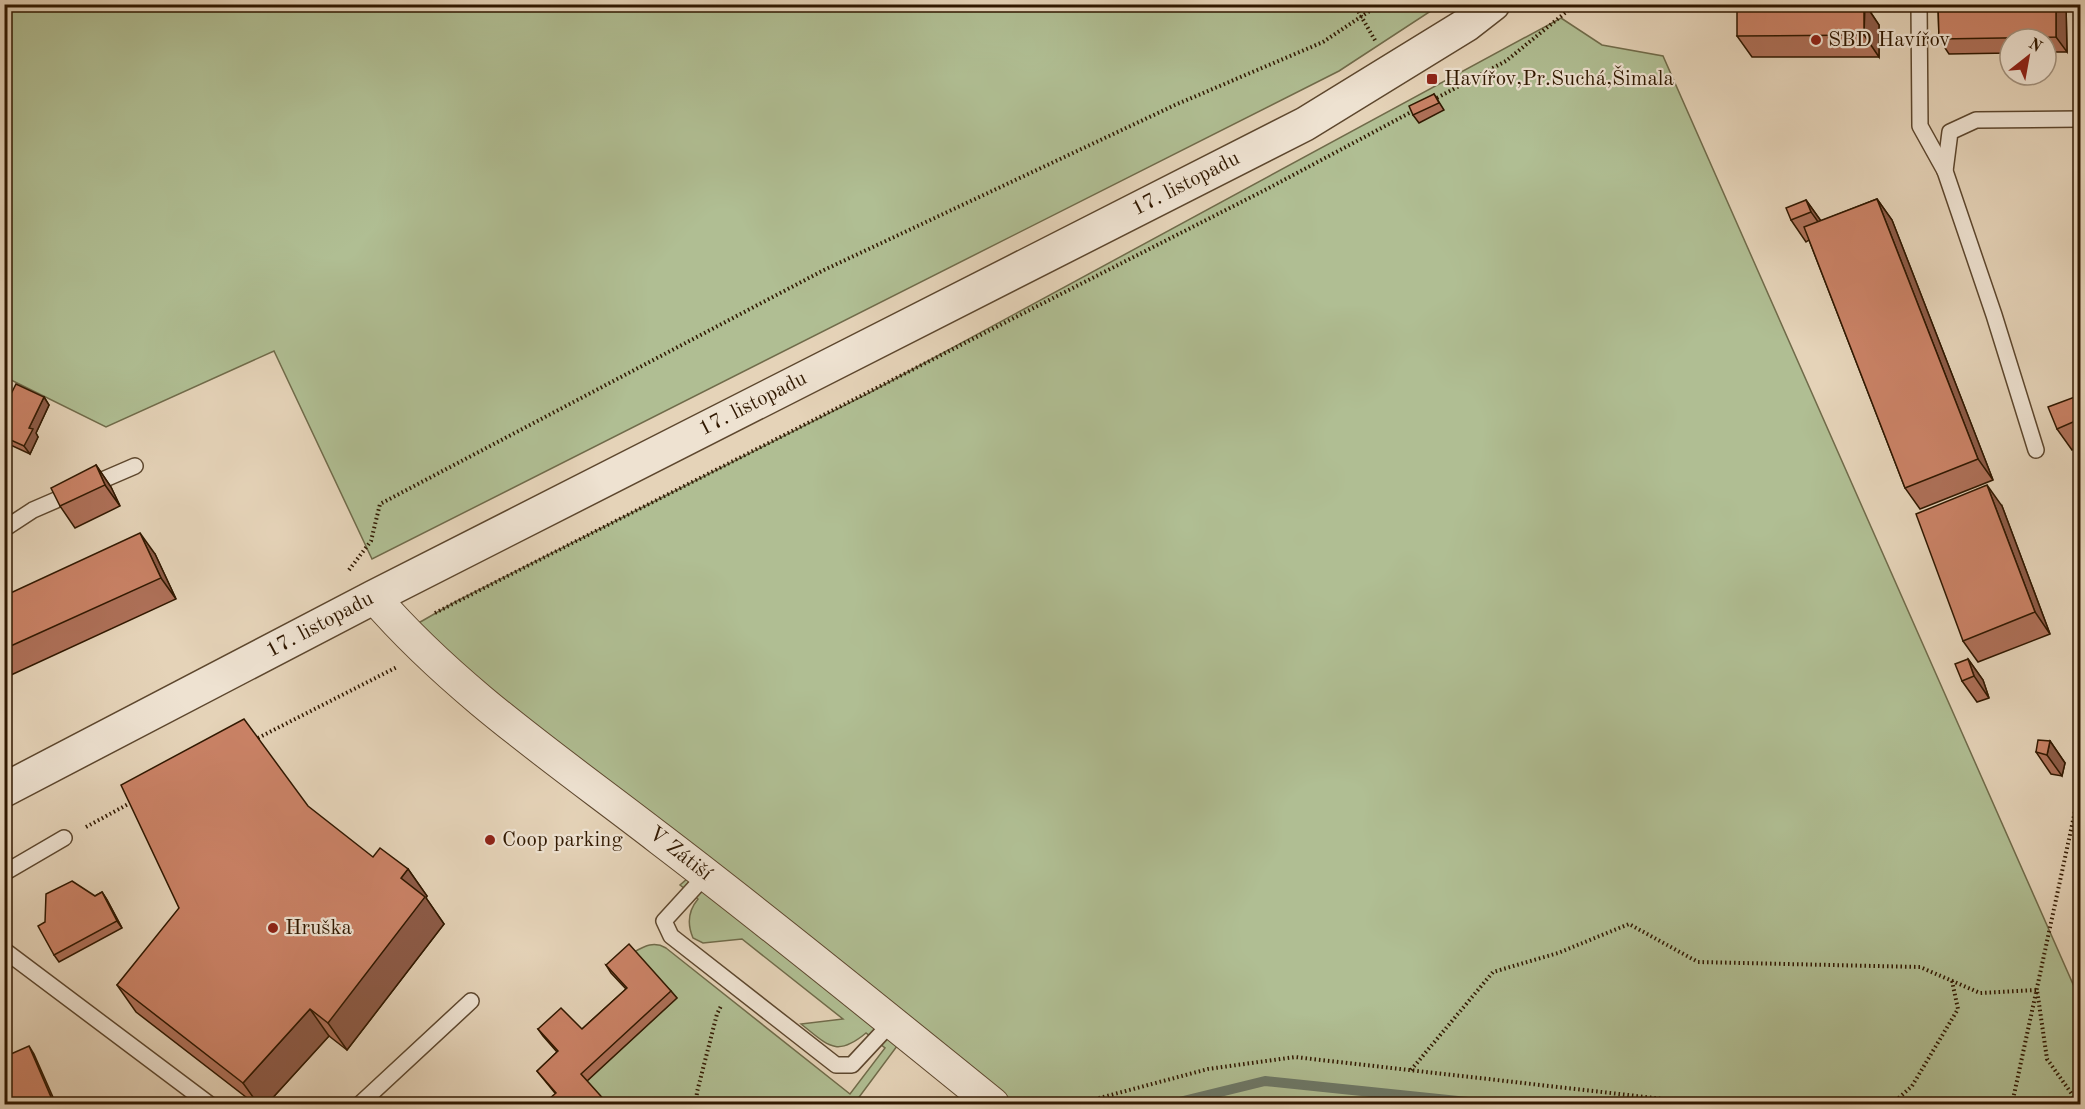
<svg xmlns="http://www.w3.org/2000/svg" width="2085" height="1109" viewBox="0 0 2085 1109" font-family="'Old Standard TT',serif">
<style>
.green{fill:#b0be93;stroke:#706b4a;stroke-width:1.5}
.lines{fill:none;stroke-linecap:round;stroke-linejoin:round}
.stream{stroke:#6d7867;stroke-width:10}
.service-casing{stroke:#5d472e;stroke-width:18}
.minor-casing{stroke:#5d472e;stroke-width:34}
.tertiary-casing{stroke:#5d472e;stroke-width:36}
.path{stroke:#301800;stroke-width:4;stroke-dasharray:1.5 3;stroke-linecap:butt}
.service{stroke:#eee2d1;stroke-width:15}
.minor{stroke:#eee2d1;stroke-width:32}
.tertiary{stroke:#eee2d1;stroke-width:33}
.wall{fill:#ae7058;stroke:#301800;stroke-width:1.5}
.shaded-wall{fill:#8d5b47;stroke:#301800;stroke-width:1.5}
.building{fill:#ca8266;stroke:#301800;stroke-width:1.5}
.poi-dot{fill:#8f2418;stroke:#eee2d1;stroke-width:2}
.labels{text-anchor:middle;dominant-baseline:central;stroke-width:4.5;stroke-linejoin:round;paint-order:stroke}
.poi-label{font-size:21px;fill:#301800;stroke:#eee2d1;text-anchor:start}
.street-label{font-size:21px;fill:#301800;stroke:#eee2d1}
</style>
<rect width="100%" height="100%" fill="#e5d3b8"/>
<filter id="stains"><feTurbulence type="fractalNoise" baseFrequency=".00333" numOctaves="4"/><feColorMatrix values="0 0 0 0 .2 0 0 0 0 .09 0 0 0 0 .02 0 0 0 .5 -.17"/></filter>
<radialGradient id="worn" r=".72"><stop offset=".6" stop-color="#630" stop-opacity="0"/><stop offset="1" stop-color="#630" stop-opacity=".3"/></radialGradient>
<!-- green -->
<g class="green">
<path d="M 4,5 L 5,4 L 1440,5 L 1339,71 L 372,559 L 274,351 L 106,427 L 5,377 Z"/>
<path d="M 1561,18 L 1602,45 L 1663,56 L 2080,1000 L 2080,1104 L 979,1104 L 900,1042 L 854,1104 L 607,1104 L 586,1081 L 677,998 L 634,952 C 645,946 654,941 666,948 L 850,1094 L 885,1048 L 866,1033 C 836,1058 828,1045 801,1024 L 843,1019 L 742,939 L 703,943 L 693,938 C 687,924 688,911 698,899 L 680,885 L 695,872 L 415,625 L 457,601 L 869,393 Z"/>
</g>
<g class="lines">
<!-- stream -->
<path class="stream" d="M 1171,1104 L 1265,1081 L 1487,1104"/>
<defs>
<g id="service">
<path d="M 1919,4 L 1920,126 L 1945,171"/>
<path d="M 2036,450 L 1994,315 L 1945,171 L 1950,132 L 1976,120 L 2080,119"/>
<path d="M 4,529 L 33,510 L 135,466"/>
<path d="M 4,873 L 64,838"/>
<path d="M 706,875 L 664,921 L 671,936 L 836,1065 L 852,1065 L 892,1022"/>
<path d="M 4,950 L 209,1104"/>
<path d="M 360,1104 L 471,1001"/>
</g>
<path id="minor" d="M 374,597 C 456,692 562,763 660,839 C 773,925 883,1015 993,1104"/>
<path id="tertiary" d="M 4,790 L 374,597 L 1305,124 L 1466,25 L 1493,4"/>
</defs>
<!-- service casing -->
<use href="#service" class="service-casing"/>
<!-- minor casing -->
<use href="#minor" class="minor-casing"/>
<!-- tertiary casing -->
<use href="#tertiary" class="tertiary-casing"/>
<!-- path -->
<g class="path">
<path d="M 1354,4 L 1376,42"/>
<path d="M 1433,100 L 1506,61 L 1576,4"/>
<path d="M 349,570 L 371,541 L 380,504 L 824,270 L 1175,105 L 1323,42 L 1380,4"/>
<path d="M 435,613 L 1267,189 L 1415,110"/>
<path d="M 254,740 L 397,667"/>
<path d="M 86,827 L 132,802"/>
<path d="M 1411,1070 L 1493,972 L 1558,953 L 1629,924 L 1698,962 L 1920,967 L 1980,993 L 2037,990 L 2047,1059 L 2079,1104"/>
<path d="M 696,1104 L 697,1092 L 717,1014 L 721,1006"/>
<path d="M 1077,1104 L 1208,1069 L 1295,1057 L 1707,1104"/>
<path d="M 1892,1104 L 1912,1086 L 1958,1009 L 1952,981"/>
<path d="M 2012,1104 L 2080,788"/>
</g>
<!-- service -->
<use href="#service" class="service"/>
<!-- minor -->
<use href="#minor" class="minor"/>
<!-- tertiary -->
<use href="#tertiary" class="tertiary"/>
</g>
<!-- wall -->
<g class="wall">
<path d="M 1865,4 L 1879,25 L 1879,57 L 1752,57 L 1737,36 Z"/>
<path d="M 1938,4 L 2066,4 L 2067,52 L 2046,52 L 2046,39 L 2010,39 L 2010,53 L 1949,54 L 1939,39 Z"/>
<path d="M 1434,94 L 1444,110 L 1419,123 L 1413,115 Z"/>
<path d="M 1877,199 L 1892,220 L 1993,480 L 1920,509 L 1905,488 L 1809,240 L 1806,242 L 1791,220 L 1806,200 L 1821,221 Z"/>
<path d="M 2080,395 L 2080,446 L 2072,450 L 2057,429 Z"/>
<path d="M 44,397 L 49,405 L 36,433 L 38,437 L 30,454 L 4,442 L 4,408 Z"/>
<path d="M 96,465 L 111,487 L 120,506 L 75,528 L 60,506 Z"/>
<path d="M 2002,506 L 2050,634 L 1978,662 L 1963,641 Z"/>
<path d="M 155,554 L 176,599 L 11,675 L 4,665 L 4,596 Z"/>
<path d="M 1968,659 L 1983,680 L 1989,698 L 1977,702 L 1962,681 Z"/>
<path d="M 2050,741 L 2065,763 L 2062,776 L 2051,774 L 2036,752 Z"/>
<path d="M 373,857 L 408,869 L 427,896 L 426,898 L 444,924 L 347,1050 L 329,1036 L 267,1104 L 255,1104 L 136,1012 L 117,985 Z"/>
<path d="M 102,892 L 107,900 L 122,928 L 59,962 L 54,955 L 95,896 Z"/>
<path d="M 606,965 L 671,991 L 677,998 L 587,1081 L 555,1093 L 537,1071 L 557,1052 L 543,1036 L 538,1029 L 582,1029 L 626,989 L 611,973 Z"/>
</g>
<!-- shaded-wall -->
<g class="shaded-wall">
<path d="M 1865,4 L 1879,25 L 1879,57 L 1864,35 Z"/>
<path d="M 2056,4 L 2066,4 L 2067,52 L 2056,37 Z"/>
<path d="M 1877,199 L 1892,220 L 1993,480 L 1978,459 Z"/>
<path d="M 1806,200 L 1821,221 L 1826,233 L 1811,212 Z"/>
<path d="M 44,397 L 49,405 L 36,433 L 38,437 L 30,454 L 24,446 L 29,428 Z"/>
<path d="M 96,465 L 111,487 L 120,506 L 105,485 Z"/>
<path d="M 1987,485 L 2002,506 L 2050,634 L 2035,612 Z"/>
<path d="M 140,533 L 155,554 L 176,599 L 161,578 Z"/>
<path d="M 1968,659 L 1983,680 L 1989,698 L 1974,676 Z"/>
<path d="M 2050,741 L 2065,763 L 2062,776 L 2047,755 Z"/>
<path d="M 408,869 L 427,896 L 426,898 L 444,924 L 347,1050 L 328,1023 L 401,878 Z"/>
<path d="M 102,892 L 107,900 L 122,928 L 117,921 Z"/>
<path d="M 310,1009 L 329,1036 L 267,1104 L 258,1104 L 243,1083 Z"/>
<path d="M 29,1046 L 34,1054 L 56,1104 L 54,1104 Z"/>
</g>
<!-- building -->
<g class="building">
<path d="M 1737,4 L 1864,4 L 1864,35 L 1737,36 Z"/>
<path d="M 1938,4 L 2056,4 L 2056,37 L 1939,39 Z"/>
<path d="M 1434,94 L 1439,103 L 1413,115 L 1409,106 Z"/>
<path d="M 1877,199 L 1978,459 L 1905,488 L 1804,227 Z"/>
<path d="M 1806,200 L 1811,212 L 1791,220 L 1786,208 Z"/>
<path d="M 16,384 L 44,397 L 29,428 L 33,429 L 24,446 L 4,437 L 4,408 Z"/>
<path d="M 2080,395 L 2080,419 L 2057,429 L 2048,407 Z"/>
<path d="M 96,465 L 105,485 L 60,506 L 51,488 Z"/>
<path d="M 1987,485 L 2035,612 L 1963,641 L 1916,514 Z"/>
<path d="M 140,533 L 161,578 L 4,649 L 4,596 Z"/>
<path d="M 1968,659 L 1974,676 L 1962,681 L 1955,664 Z"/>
<path d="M 244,719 L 308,806 L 373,857 L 380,848 L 408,869 L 401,878 L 425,897 L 328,1023 L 310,1009 L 243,1083 L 117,985 L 179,908 L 121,785 Z"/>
<path d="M 2038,740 L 2050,741 L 2047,755 L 2036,752 Z"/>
<path d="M 72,881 L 95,896 L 102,892 L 117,921 L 54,955 L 38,926 L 45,922 L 46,894 Z"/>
<path d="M 629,944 L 671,991 L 581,1074 L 608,1104 L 543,1104 L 556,1093 L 537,1071 L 558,1051 L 538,1029 L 561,1008 L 582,1029 L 627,988 L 606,965 Z"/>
<path d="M 29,1046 L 54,1104 L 4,1104 L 4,1057 Z"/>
</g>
<!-- markers -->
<g class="poi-dot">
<circle cx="1816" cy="40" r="6"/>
<rect x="1426" y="73" width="12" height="12" rx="3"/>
<circle cx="490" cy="840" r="6"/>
<circle cx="273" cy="928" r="6"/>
</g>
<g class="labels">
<!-- poi labels -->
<g class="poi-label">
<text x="1828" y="40">SBD Havířov</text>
<text x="1444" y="79">Havířov,Pr.Suchá,Šimala</text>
<text x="502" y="840">Coop parking</text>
<text x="285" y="928">Hruška</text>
</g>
<!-- street labels -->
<g class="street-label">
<text transform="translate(1186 184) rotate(-27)">17. listopadu</text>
<text transform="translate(753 404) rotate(-27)">17. listopadu</text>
<text transform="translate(320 625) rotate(-28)">17. listopadu</text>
<text transform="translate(680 854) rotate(38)">V Zátiší</text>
</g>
</g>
<!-- margin -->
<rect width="2085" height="1109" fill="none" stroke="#e5d3b8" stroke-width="24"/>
<rect x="6" y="6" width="2073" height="1097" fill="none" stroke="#301800" stroke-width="3"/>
<rect x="12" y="12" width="2061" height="1085" fill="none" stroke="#301800" stroke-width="1.5"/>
<!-- north arrow -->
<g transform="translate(2028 57) rotate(31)"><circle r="28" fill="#eee2d1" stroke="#a2917d" stroke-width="1.5"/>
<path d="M0-4.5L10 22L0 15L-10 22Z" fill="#8f2418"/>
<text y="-9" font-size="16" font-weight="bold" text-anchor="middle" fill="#301800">N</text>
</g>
<rect width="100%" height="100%" filter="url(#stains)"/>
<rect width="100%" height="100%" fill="url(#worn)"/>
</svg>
